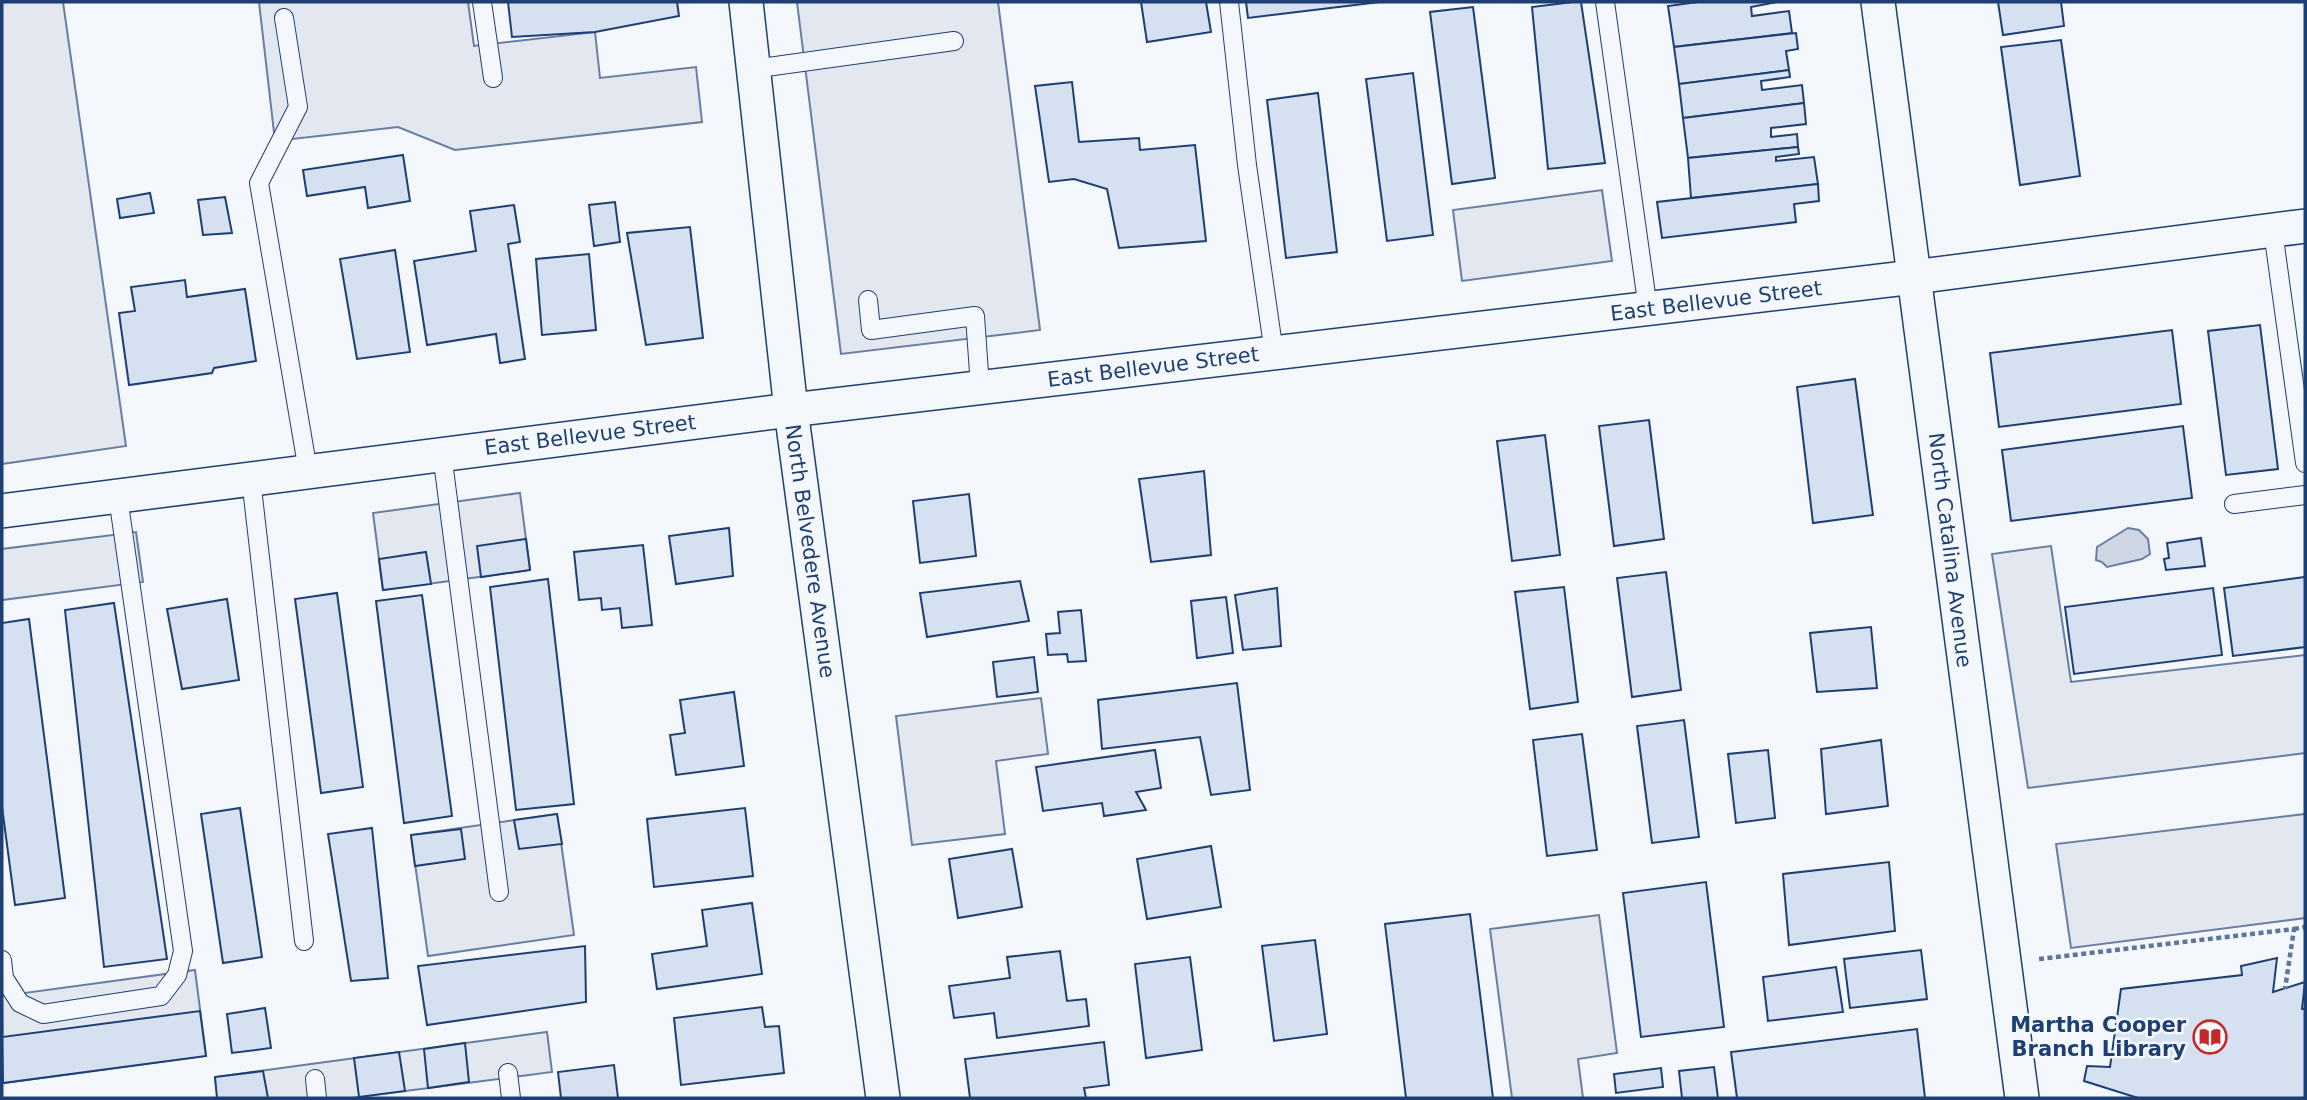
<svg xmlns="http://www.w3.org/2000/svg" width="2307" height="1100" viewBox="0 0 2307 1100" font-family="'DejaVu Sans',sans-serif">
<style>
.parking{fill:#e3e8f0;stroke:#687fa3;stroke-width:2}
.water{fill:#cfd7e4;stroke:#687fa3;stroke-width:2}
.building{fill:#d5e0f0;stroke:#1d3f73;stroke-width:2}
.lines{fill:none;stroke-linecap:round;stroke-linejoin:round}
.service-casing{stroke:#1d3f73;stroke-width:20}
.minor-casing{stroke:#1d3f73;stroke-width:36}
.path{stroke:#5e769c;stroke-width:4.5;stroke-dasharray:5 3.5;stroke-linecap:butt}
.service{stroke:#f4f7fb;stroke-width:18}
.minor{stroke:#f4f7fb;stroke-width:33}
.labels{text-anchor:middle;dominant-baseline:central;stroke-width:5;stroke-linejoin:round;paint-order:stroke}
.street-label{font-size:21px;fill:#1d3f73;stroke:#f4f7fb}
.poi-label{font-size:21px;font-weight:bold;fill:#1d3f73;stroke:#f4f7fb;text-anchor:end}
</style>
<rect width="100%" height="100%" fill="#f4f7fb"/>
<!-- parking -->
<g class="parking">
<path d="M 2,2 L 63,2 L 126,446 L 2,464 Z"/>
<path d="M 259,2 L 468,2 L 474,46 L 595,32 L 600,78 L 696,67 L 702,122 L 455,150 L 398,127 L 275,141 Z"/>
<path d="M 797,2 L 998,2 L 1040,330 L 841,354 Z"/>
<path d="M 1602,190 L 1612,261 L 1462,281 L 1453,210 Z"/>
<path d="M 520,493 L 530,570 L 383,590 L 373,513 Z"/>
<path d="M 136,532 L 143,582 L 2,600 L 2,549 Z"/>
<path d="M 2051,546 L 2071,682 L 2305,655 L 2305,753 L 2028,788 L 1992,554 Z"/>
<path d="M 1041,698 L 1048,754 L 996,761 L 1005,834 L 912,845 L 896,716 Z"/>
<path d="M 557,814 L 574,935 L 428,956 L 411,835 Z"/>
<path d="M 2305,814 L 2305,918 L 2071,948 L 2056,844 Z"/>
<path d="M 1599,915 L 1617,1053 L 1578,1059 L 1583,1098 L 1512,1098 L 1490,929 Z"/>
<path d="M 195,970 L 206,1056 L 3,1083 L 2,996 Z"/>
<path d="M 547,1032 L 552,1072 L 351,1098 L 218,1098 L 215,1077 Z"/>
</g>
<!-- water -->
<path class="water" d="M 2128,528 L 2139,530 L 2148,539 L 2150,554 L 2142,559 L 2107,567 L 2102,562 L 2096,560 L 2097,547 Z"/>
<!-- building -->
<g class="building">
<path d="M 508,2 L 677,2 L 679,16 L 595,32 L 512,37 Z"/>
<path d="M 1141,2 L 1206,2 L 1211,32 L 1147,42 Z"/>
<path d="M 1246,2 L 1380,2 L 1248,18 Z"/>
<path d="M 1573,2 L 1581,2 L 1605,163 L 1548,169 L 1532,7 Z"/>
<path d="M 1698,2 L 1777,2 L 1751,7 L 1752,16 L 1789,11 L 1792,33 L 1674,47 L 1668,6 Z"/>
<path d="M 1998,2 L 2061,2 L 2064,26 L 2003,35 Z"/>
<path d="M 1473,7 L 1495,178 L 1452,184 L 1430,12 Z"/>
<path d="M 1796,33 L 1798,49 L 1786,51 L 1789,70 L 1679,84 L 1674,47 Z"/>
<path d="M 2061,40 L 2080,176 L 2020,185 L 2001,47 Z"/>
<path d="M 1789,70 L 1790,77 L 1761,81 L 1762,90 L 1802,85 L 1804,103 L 1683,118 L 1679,84 Z"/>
<path d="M 1413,73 L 1433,235 L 1387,241 L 1366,79 Z"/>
<path d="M 1072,82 L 1079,142 L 1139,138 L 1140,150 L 1195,145 L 1206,241 L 1119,248 L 1107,189 L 1074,179 L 1049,182 L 1035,86 Z"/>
<path d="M 1318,93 L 1337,252 L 1286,258 L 1267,100 Z"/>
<path d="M 1804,103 L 1806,124 L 1771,128 L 1771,137 L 1797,134 L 1798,147 L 1688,158 L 1683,118 Z"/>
<path d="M 1798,147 L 1799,154 L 1776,157 L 1776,161 L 1814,157 L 1818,184 L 1691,198 L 1688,158 Z"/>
<path d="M 403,155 L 410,201 L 368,208 L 365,187 L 307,196 L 303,170 Z"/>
<path d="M 1818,184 L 1819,201 L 1794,204 L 1796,222 L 1662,238 L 1657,202 Z"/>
<path d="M 150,193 L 154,213 L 120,218 L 117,199 Z"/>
<path d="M 225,197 L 232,233 L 203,235 L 198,200 Z"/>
<path d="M 615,202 L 620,242 L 594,246 L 589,205 Z"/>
<path d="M 514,205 L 520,242 L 508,244 L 525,359 L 500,363 L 496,334 L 427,345 L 414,261 L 476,251 L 470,211 Z"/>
<path d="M 690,227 L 703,338 L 646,345 L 627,233 Z"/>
<path d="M 395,250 L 410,352 L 357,359 L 340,259 Z"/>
<path d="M 589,254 L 596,330 L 542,335 L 536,259 Z"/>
<path d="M 185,280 L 187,297 L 245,289 L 256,361 L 214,368 L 212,373 L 129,385 L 119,313 L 135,311 L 131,287 Z"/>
<path d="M 2260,325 L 2278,469 L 2226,475 L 2208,331 Z"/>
<path d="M 2172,330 L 2181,404 L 1999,427 L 1990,353 Z"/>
<path d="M 1855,379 L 1873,515 L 1813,523 L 1797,387 Z"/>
<path d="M 1649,420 L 1664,539 L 1614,546 L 1599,426 Z"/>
<path d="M 2183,426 L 2192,498 L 2011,521 L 2002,450 Z"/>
<path d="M 1545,435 L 1560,555 L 1512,561 L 1497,441 Z"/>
<path d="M 1204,471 L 1211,555 L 1151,562 L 1139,479 Z"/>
<path d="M 969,494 L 976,556 L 920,563 L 913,501 Z"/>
<path d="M 729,528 L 733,576 L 676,584 L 669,536 Z"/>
<path d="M 2201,538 L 2205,566 L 2166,570 L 2164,559 L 2169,558 L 2167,543 Z"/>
<path d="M 526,539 L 530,570 L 481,577 L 477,546 Z"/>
<path d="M 643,545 L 652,625 L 622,628 L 620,608 L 602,610 L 601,598 L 579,600 L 574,552 Z"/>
<path d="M 426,552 L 431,584 L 383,590 L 379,559 Z"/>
<path d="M 1666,572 L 1681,690 L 1632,697 L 1617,578 Z"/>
<path d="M 2305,577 L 2305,647 L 2233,656 L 2224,588 Z"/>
<path d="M 548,579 L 574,804 L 516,810 L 490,587 Z"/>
<path d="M 1020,581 L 1029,621 L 927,637 L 920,593 Z"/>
<path d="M 1564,587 L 1578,702 L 1530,709 L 1515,592 Z"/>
<path d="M 1277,588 L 1281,646 L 1243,650 L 1235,595 Z"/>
<path d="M 2213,588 L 2222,655 L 2074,674 L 2065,607 Z"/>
<path d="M 337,593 L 363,787 L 321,793 L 295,599 Z"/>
<path d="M 422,595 L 452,816 L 404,823 L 376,601 Z"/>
<path d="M 1226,597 L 1233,653 L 1197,658 L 1191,601 Z"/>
<path d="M 227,599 L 239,680 L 182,689 L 167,609 Z"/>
<path d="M 114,603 L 167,959 L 104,967 L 65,610 Z"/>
<path d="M 1081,610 L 1086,661 L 1068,662 L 1067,654 L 1048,655 L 1046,634 L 1060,633 L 1058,612 Z"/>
<path d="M 29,619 L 65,898 L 15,905 L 2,807 L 2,623 Z"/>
<path d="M 1871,627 L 1877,688 L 1817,692 L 1810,633 Z"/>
<path d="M 1034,657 L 1038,692 L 997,697 L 993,662 Z"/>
<path d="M 1237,683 L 1250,790 L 1211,795 L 1200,737 L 1102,749 L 1098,700 Z"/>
<path d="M 734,692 L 744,766 L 676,775 L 670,735 L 685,733 L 680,700 Z"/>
<path d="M 1684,720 L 1699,837 L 1652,843 L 1637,726 Z"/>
<path d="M 1582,734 L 1597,850 L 1547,856 L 1533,740 Z"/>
<path d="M 1881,740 L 1888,806 L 1826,814 L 1821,749 Z"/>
<path d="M 1155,750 L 1161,788 L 1136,792 L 1146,810 L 1104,816 L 1102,803 L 1043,811 L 1036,767 Z"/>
<path d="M 1768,750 L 1775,818 L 1736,823 L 1728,754 Z"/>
<path d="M 240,808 L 262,957 L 223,963 L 201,814 Z"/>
<path d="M 745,808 L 753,876 L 654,887 L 647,819 Z"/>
<path d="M 557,814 L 562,844 L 519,849 L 514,820 Z"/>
<path d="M 372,828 L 388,978 L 351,981 L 328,834 Z"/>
<path d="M 461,829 L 465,859 L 415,866 L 411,835 Z"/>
<path d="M 1211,846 L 1221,907 L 1147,919 L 1137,859 Z"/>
<path d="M 1012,849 L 1022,907 L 958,918 L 949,859 Z"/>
<path d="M 1889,862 L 1895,931 L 1789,945 L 1783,874 Z"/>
<path d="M 1706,882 L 1724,1027 L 1641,1037 L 1623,893 Z"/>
<path d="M 752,903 L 762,974 L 657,989 L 652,954 L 707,946 L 702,910 Z"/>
<path d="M 1470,914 L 1493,1098 L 1406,1098 L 1385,924 Z"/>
<path d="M 1315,940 L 1327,1034 L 1274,1041 L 1262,946 Z"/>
<path d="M 585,946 L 586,1002 L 427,1025 L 418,966 Z"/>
<path d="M 1921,950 L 1927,999 L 1850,1008 L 1844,959 Z"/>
<path d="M 1060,951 L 1067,1001 L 1086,999 L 1089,1026 L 997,1038 L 994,1013 L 954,1018 L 949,986 L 1010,978 L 1007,957 Z"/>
<path d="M 1190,957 L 1202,1050 L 1146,1058 L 1135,964 Z"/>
<path d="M 2277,958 L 2273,992 L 2305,982 L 2302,1009 L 2305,1009 L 2305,1098 L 2138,1098 L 2084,1081 L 2087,1066 L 2110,1067 L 2121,989 L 2242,975 L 2241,966 Z"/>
<path d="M 1836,967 L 1843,1012 L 1768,1021 L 1763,977 Z"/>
<path d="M 762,1007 L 765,1027 L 779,1026 L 784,1073 L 681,1085 L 674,1018 Z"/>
<path d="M 265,1008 L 271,1048 L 232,1053 L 227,1014 Z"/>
<path d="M 200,1011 L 206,1056 L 3,1083 L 2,1037 Z"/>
<path d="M 1917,1029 L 1925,1098 L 1737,1098 L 1731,1052 Z"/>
<path d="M 1104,1042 L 1109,1085 L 1084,1088 L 1086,1098 L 970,1098 L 965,1059 Z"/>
<path d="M 465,1043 L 469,1082 L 428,1088 L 424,1049 Z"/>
<path d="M 399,1052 L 405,1091 L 359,1097 L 354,1058 Z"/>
<path d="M 614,1065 L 618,1098 L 561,1098 L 558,1072 Z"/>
<path d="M 1714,1067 L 1718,1098 L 1682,1098 L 1679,1071 Z"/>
<path d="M 1661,1068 L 1663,1087 L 1616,1093 L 1614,1074 Z"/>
<path d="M 263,1071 L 268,1098 L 217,1098 L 215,1077 Z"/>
</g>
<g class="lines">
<defs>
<g id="service">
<path d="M 482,2 L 493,78"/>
<path d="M 1229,2 L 1247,165 L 1274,353"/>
<path d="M 1605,2 L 1648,309"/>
<path d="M 284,18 L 298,107 L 259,183 L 308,471"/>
<path d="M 753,69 L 954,41"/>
<path d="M 2273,231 L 2305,463"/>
<path d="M 868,300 L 871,330 L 975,316 L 980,387"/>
<path d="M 442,454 L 499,892"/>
<path d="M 251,479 L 304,941"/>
<path d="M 2234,504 L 2305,495"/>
<path d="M 2,960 L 4,978 L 20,1003 L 43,1014 L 161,996 L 177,975 L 183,951 L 118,497"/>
<path d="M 508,1073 L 511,1098"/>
<path d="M 315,1079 L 317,1098"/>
</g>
<g id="minor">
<path d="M 746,2 L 791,410 L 883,1098"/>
<path d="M 1878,2 L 2022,1098"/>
<path d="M 2,511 L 791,410 L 1914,277 L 2305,226"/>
</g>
</defs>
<!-- service casing -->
<use href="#service" class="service-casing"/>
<!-- minor casing -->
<use href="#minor" class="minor-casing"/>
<!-- path -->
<g class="path">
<path d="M 2294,929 L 2305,927"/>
<path d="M 2039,959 L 2294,929 L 2285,989"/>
</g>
<!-- service -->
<use href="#service" class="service"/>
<!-- minor -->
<use href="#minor" class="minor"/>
</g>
<!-- icons -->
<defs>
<symbol id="library-ring" viewBox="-11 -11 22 22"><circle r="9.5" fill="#f4f7fb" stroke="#c62828" stroke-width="1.5"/><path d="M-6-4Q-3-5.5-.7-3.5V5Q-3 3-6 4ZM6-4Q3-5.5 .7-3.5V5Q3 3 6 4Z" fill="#c62828"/></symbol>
</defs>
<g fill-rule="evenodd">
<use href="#library-ring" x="2191" y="1018" width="38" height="38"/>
</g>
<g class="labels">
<!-- street labels -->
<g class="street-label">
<text transform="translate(1716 301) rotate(-7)">East Bellevue Street</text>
<text transform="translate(1153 367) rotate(-7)">East Bellevue Street</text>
<text transform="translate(590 435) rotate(-7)">East Bellevue Street</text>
<text transform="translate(1950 550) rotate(83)">North Catalina Avenue</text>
<text transform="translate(810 551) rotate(82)">North Belvedere Avenue</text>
</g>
<!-- poi labels -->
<g class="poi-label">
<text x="2186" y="1025">Martha Cooper<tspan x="2186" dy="24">Branch Library</tspan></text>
</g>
</g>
<!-- border -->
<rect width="2307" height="1100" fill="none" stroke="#1d3f73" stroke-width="7"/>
</svg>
